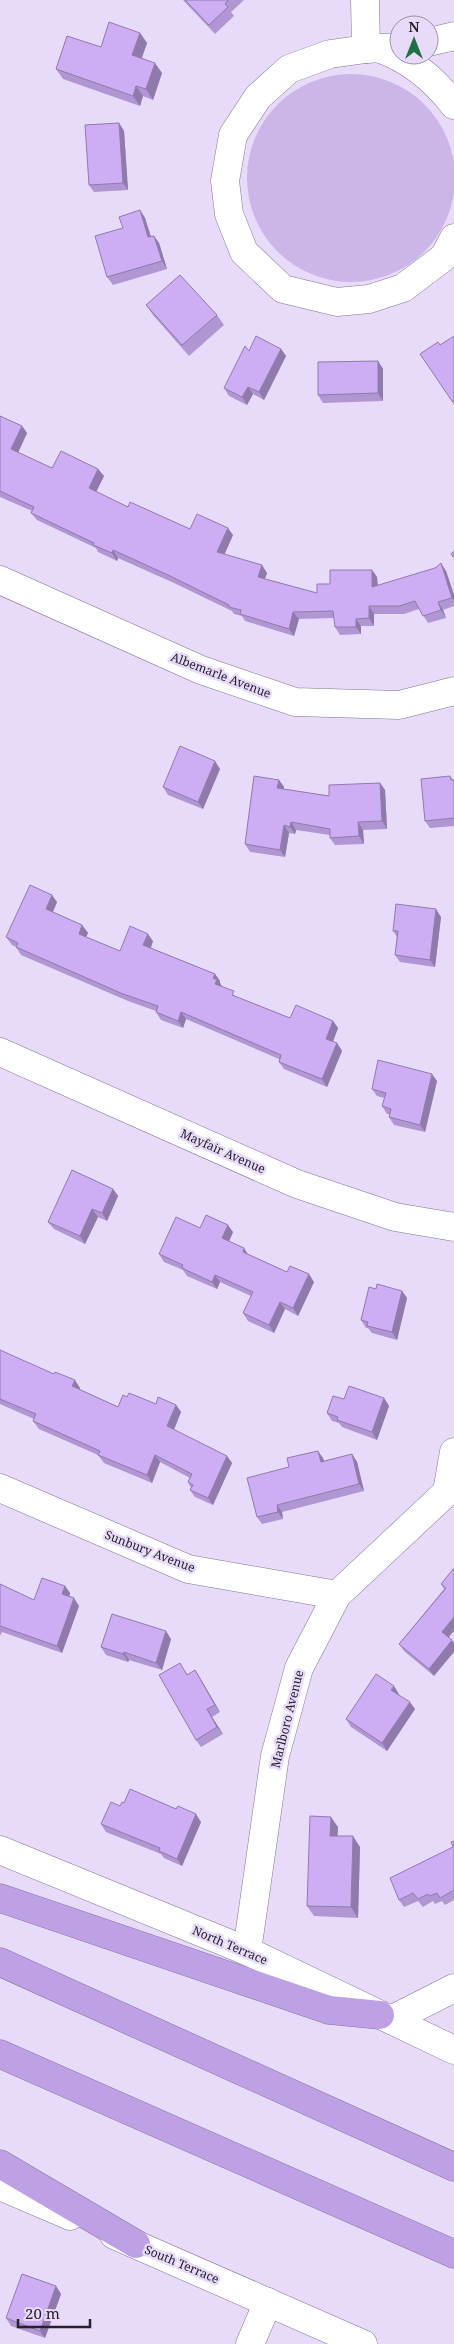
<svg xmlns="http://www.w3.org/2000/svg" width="454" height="2344" viewBox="0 0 454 2344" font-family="'Noto Serif',serif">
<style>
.green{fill:#cbb6e7}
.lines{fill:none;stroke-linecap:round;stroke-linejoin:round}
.minor-casing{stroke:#807490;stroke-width:29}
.highway-casing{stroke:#8974a4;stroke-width:29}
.minor{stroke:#fff;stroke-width:28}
.highway{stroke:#bea0e4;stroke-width:28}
.wall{fill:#b096d2}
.shaded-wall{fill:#907aab}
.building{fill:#cdaef4;stroke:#907aab}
.labels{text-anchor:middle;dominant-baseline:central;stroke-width:5;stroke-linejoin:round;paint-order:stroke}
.street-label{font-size:12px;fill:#26212c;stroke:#e8dbfa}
</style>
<rect width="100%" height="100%" fill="#e8dbfa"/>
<!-- green -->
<circle class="green" cx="351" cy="178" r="104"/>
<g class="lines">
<defs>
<g id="minor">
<path d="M 365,0 L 366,49"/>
<path d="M 429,42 L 454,36"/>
<path d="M 399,47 L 366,49 L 330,54 L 289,69 L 258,97 L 233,135 L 225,181 L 229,214 L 244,252 L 283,289 L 337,302 L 369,299 L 403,288 L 444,257 L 454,238"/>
<path d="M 378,48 C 410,59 434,79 454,105"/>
<path d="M 0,580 L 201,670 L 295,702 L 399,705 L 454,691"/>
<path d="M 0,1052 L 297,1184 L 395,1217 L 454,1227"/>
<path d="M 0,1488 L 188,1569 L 337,1595"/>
<path d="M 0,1850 L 247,1951 L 454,2050"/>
<path d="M 247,1951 L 275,1756 L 299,1668 L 337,1595 L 447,1492 L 454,1452"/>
<path d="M 391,2020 L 454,1988"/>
<path d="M 0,2186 L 70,2216"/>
<path d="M 114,2235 L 363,2344"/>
<path d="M 250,2344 L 268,2302"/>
</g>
<g id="highway">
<path d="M 0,1898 L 329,2010 L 380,2015"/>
<path d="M 0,1962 L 454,2167"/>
<path d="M 0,2054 L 454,2254"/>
<path d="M 0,2164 L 136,2244"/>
</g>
</defs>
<!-- minor casing -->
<use href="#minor" class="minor-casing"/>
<!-- highway casing -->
<use href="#highway" class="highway-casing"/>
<!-- minor -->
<use href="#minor" class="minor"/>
<!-- highway -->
<use href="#highway" class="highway"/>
</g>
<!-- wall -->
<g class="wall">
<path d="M 183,0 L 244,0 L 231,12 L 234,16 L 215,34 Z"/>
<path d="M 140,33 L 147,43 L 142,58 L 162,73 L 153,100 L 143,96 L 140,106 L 63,79 L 56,69 L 101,47 Z"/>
<path d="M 119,123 L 124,131 L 128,190 L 94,192 L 89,185 Z"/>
<path d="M 140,210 L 145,218 L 151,236 L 154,236 L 159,243 L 167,269 L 113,285 L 107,277 Z"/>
<path d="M 146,305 L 217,315 L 224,325 L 189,356 L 153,315 Z"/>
<path d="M 281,349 L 286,356 L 264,400 L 253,394 L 247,405 L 229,396 L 224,388 L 249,351 Z"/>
<path d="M 378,361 L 383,369 L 383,401 L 323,403 L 318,395 Z"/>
<path d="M 0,416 L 22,426 L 27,433 L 18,453 L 52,468 L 98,469 L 104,476 L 96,492 L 128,507 L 190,529 L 233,535 L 224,555 L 267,573 L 265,579 L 317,593 L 330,584 L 372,570 L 377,577 L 378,586 L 446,571 L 454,595 L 454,606 L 443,610 L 446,618 L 428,623 L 419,609 L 404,614 L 374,614 L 374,626 L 361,626 L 361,634 L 340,635 L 335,627 L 334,618 L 299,619 L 294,636 L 245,621 L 242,616 L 234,614 L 232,611 L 174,583 L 118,558 L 117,561 L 98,552 L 96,548 L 37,520 L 31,513 L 32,511 L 0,497 Z"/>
<path d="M 220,769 L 203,809 L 168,795 L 163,787 Z"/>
<path d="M 450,776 L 453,780 L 454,780 L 454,826 L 430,828 L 425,821 Z"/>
<path d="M 279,780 L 284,787 L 284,789 L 329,796 L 380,783 L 385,790 L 387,829 L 363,830 L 364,844 L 335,845 L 330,838 L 330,835 L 296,830 L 295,834 L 289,833 L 285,857 L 250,852 L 245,844 Z"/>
<path d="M 57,902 L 53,912 L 82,925 L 88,933 L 86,937 L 120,951 L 153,941 L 151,948 L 215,974 L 220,981 L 220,983 L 222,987 L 237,997 L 290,1018 L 333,1021 L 338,1028 L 333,1042 L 337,1043 L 342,1051 L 327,1087 L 284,1069 L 279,1062 L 279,1059 L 186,1019 L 183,1028 L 161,1020 L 156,1012 L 156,1011 L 128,1001 L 21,955 L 16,947 L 12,945 L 6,937 Z"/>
<path d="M 441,917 L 435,967 L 400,962 L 395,955 L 397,937 L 393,931 Z"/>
<path d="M 437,1081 L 425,1132 L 394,1125 L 389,1117 L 390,1114 L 387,1114 L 382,1106 L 384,1098 L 377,1096 L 372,1089 Z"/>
<path d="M 113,1189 L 118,1196 L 107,1221 L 98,1217 L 85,1244 L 54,1229 L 48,1222 Z"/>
<path d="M 200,1228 L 233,1232 L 229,1241 L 249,1255 L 287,1272 L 314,1282 L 298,1316 L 285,1309 L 274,1333 L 248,1321 L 243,1313 L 251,1296 L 220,1282 L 217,1289 L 187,1276 L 183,1270 L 164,1262 L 159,1254 Z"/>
<path d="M 376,1289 L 402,1291 L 407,1298 L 397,1340 L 372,1333 L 368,1328 L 366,1328 L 361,1320 Z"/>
<path d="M 0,1350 L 80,1388 L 79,1389 L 118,1407 L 127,1397 L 156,1404 L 176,1405 L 181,1412 L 174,1430 L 227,1456 L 232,1463 L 213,1505 L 195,1497 L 190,1490 L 191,1488 L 188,1482 L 190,1478 L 160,1462 L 152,1483 L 104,1463 L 98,1455 L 39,1429 L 33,1421 L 34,1419 L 0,1404 Z"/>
<path d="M 384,1398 L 389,1406 L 377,1440 L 342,1427 L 339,1423 L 332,1421 L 327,1413 L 344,1399 Z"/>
<path d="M 352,1454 L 357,1462 L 364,1491 L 282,1512 L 283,1519 L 262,1524 L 257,1517 L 289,1467 L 323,1458 L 324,1461 Z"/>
<path d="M 454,1568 L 449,1637 L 434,1676 L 404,1651 L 399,1644 L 444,1589 L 441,1584 Z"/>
<path d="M 0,1584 L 34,1600 L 65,1586 L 70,1593 L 69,1597 L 79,1606 L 62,1653 L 2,1632 L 0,1636 Z"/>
<path d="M 171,1639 L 162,1670 L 129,1660 L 128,1662 L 106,1655 L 101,1647 Z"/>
<path d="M 185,1670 L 187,1674 L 200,1678 L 220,1712 L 212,1717 L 223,1734 L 201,1747 L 196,1740 Z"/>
<path d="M 398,1694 L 415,1709 L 387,1751 L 351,1727 L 346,1719 L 399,1694 Z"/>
<path d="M 124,1803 L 201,1822 L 182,1866 L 164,1858 L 161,1854 L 106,1832 L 101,1824 L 120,1806 Z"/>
<path d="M 338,1827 L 337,1836 L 360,1847 L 358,1918 L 314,1916 L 307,1906 Z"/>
<path d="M 454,1841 L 454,1900 L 445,1905 L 442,1901 L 435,1904 L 433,1901 L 423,1907 L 418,1901 L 404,1907 L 399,1900 L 453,1847 Z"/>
<path d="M 56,2286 L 61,2294 L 45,2338 L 11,2326 L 6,2318 Z"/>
</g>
<!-- shaded-wall -->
<g class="shaded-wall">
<path d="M 140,33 L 147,43 L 139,65 L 132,55 Z"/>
<path d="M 155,63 L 162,73 L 153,100 L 146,89 Z"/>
<path d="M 136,86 L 143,96 L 140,106 L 133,96 Z"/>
<path d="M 119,123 L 124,131 L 128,190 L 123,183 Z"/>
<path d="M 140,210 L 145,218 L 153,245 L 148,237 Z"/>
<path d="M 154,236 L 159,243 L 167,269 L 162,261 Z"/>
<path d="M 281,349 L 286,356 L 264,400 L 259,392 Z"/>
<path d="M 378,361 L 383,369 L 383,401 L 378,393 Z"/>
<path d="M 248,387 L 253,394 L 247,405 L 242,397 Z"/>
<path d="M 22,426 L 27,433 L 16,457 L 11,449 Z"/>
<path d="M 98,469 L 104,476 L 94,496 L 89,488 Z"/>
<path d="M 228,528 L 233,535 L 222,560 L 217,552 Z"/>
<path d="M 113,550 L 118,558 L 117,561 L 112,553 Z"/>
<path d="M 441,563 L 446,571 L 454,595 L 454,600 L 452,598 Z"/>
<path d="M 262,565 L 267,573 L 263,584 L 258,577 Z"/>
<path d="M 372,570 L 377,577 L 378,595 L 372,587 Z"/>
<path d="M 438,602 L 443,610 L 446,618 L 441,610 Z"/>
<path d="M 369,606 L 374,614 L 374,626 L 369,618 Z"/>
<path d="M 293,612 L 299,619 L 294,636 L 289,629 Z"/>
<path d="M 356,619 L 361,626 L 361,634 L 356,627 Z"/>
<path d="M 215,761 L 220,769 L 203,809 L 198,802 Z"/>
<path d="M 279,780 L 284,787 L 282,796 L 277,788 Z"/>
<path d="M 380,783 L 385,790 L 387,829 L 382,821 Z"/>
<path d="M 291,822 L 296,830 L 295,834 L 290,827 Z"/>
<path d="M 358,822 L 363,830 L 364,844 L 359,836 Z"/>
<path d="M 284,825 L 289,833 L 285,857 L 280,850 Z"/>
<path d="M 52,895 L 57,902 L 51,916 L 46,909 Z"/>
<path d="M 436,909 L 441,917 L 435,967 L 430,960 Z"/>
<path d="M 82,925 L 88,933 L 84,941 L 79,934 Z"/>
<path d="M 148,934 L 153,941 L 149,952 L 143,945 Z"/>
<path d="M 215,974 L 220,981 L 220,983 L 222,987 L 215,984 L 213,978 Z"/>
<path d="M 181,1012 L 186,1019 L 183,1028 L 178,1021 Z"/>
<path d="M 333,1021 L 338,1028 L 331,1046 L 326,1039 Z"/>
<path d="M 337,1043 L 342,1051 L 327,1087 L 322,1079 Z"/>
<path d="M 432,1074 L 437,1081 L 425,1132 L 420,1125 Z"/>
<path d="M 113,1189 L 118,1196 L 107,1221 L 102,1213 Z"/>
<path d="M 92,1209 L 98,1217 L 85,1244 L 80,1236 Z"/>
<path d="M 228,1225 L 233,1232 L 227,1246 L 222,1238 Z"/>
<path d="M 244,1248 L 249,1256 L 243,1252 Z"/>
<path d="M 309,1274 L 314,1282 L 298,1316 L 293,1308 Z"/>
<path d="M 215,1275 L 220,1282 L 217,1289 L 212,1282 Z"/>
<path d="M 402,1291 L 407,1298 L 397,1340 L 392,1332 Z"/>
<path d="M 280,1302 L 285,1309 L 274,1333 L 269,1325 Z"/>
<path d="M 75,1380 L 80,1388 L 77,1394 L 72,1386 Z"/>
<path d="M 384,1398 L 389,1406 L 377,1440 L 372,1432 Z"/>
<path d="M 176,1405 L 181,1412 L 172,1434 L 167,1426 Z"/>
<path d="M 318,1451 L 323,1458 L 326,1470 L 321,1462 Z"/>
<path d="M 352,1454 L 357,1462 L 364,1491 L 359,1484 Z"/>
<path d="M 155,1455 L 160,1462 L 152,1483 L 147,1475 Z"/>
<path d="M 227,1456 L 232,1463 L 213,1505 L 208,1498 Z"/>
<path d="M 277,1505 L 282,1512 L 283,1519 L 278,1512 Z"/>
<path d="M 65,1586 L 70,1593 L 68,1602 L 62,1594 Z"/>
<path d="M 74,1598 L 79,1606 L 62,1653 L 57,1646 Z"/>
<path d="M 454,1617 L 454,1631 L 447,1639 L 442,1632 Z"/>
<path d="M 166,1631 L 171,1639 L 162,1670 L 156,1663 Z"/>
<path d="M 452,1640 L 454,1643 L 454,1652 L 434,1676 L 429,1669 Z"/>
<path d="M 124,1652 L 129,1660 L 128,1662 L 123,1654 Z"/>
<path d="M 195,1670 L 200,1678 L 220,1712 L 215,1705 Z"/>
<path d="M 394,1686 L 399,1694 L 396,1697 L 391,1690 Z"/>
<path d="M 410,1702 L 415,1709 L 387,1751 L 382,1743 Z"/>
<path d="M 207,1709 L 212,1717 L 223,1734 L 217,1727 Z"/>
<path d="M 196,1814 L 201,1822 L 182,1866 L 177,1859 Z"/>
<path d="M 331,1817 L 338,1827 L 337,1846 L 330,1836 Z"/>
<path d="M 353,1836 L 360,1847 L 358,1918 L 351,1907 Z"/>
<path d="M 56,2286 L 61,2294 L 45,2338 L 40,2331 Z"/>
</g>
<!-- building -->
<g class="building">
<path d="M 185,0 L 228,0 L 225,4 L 228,7 L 209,25 Z"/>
<path d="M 109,22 L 140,33 L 132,55 L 155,63 L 146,89 L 136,86 L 133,96 L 56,69 L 67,36 L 101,47 Z"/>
<path d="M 119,123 L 123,183 L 89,185 L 85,125 Z"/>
<path d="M 140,210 L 148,237 L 154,236 L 162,261 L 107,277 L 95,236 L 123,228 L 119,217 Z"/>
<path d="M 180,275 L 217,315 L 182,345 L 146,305 Z"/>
<path d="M 256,336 L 281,349 L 259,392 L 248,387 L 242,397 L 224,388 L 245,346 L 249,351 Z"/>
<path d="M 454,336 L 454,404 L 420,354 L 438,342 L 440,345 Z"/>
<path d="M 378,361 L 378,393 L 318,395 L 318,362 Z"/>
<path d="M 0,416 L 22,426 L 11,449 L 52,468 L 61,451 L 98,469 L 89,488 L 128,507 L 130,502 L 190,529 L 197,514 L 228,528 L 217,552 L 262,565 L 258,577 L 317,593 L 317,584 L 330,584 L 330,570 L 372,570 L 372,587 L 435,568 L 441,563 L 452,598 L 438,602 L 441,610 L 423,616 L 415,601 L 399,606 L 369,606 L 369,618 L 356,619 L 356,627 L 335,627 L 333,611 L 293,612 L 289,629 L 240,614 L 241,610 L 229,607 L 229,605 L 168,575 L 113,550 L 112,553 L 93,545 L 94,543 L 31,513 L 34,507 L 0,491 Z"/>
<path d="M 454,551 L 454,558 L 451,554 Z"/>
<path d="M 180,746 L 215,761 L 198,802 L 163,787 Z"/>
<path d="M 254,776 L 279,780 L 277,788 L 329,796 L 329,785 L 380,783 L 382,821 L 358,822 L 359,836 L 330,838 L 330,829 L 291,822 L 290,827 L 284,825 L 280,850 L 245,844 Z"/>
<path d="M 450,776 L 451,780 L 454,780 L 454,818 L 425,821 L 421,779 Z"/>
<path d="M 30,885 L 52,895 L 46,909 L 82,925 L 79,934 L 120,951 L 130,926 L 148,934 L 143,945 L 215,974 L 213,978 L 217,980 L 215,984 L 234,991 L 232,995 L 290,1018 L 296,1005 L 333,1021 L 326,1039 L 337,1043 L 322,1079 L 279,1062 L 281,1055 L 181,1012 L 178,1021 L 156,1012 L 158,1006 L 123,994 L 16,947 L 18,943 L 6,937 Z"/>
<path d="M 396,904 L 436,909 L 430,960 L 395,955 L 398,931 L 393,931 Z"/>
<path d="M 378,1060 L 432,1074 L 420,1125 L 389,1117 L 391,1109 L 382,1106 L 386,1093 L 372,1089 Z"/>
<path d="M 72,1170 L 113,1189 L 102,1213 L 92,1209 L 80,1236 L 48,1222 Z"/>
<path d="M 206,1215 L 228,1225 L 222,1238 L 244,1248 L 243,1252 L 287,1272 L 290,1266 L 309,1274 L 293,1308 L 280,1302 L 269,1325 L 243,1313 L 253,1292 L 215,1275 L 212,1282 L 182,1268 L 183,1265 L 159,1254 L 176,1217 L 200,1228 Z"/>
<path d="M 377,1284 L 402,1291 L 392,1332 L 367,1326 L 368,1322 L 361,1320 L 369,1287 L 376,1289 Z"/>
<path d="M 0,1350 L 54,1374 L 55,1372 L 75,1380 L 72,1386 L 118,1407 L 123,1395 L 127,1397 L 129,1393 L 156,1404 L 158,1397 L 176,1405 L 167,1426 L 227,1456 L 208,1498 L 190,1490 L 193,1485 L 188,1482 L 192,1474 L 155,1455 L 147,1475 L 98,1455 L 100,1451 L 33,1421 L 36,1414 L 0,1399 Z"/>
<path d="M 349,1386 L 384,1398 L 372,1432 L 337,1420 L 338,1417 L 327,1413 L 333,1396 L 344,1399 Z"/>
<path d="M 318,1451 L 321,1462 L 352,1454 L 359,1484 L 277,1505 L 278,1512 L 257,1517 L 247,1478 L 289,1467 L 287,1458 Z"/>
<path d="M 454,1568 L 454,1617 L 442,1632 L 452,1640 L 429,1669 L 399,1644 L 446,1588 L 441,1584 Z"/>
<path d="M 42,1578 L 65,1586 L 62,1594 L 74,1598 L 57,1646 L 0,1626 L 0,1584 L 34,1600 Z"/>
<path d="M 112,1614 L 166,1631 L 156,1663 L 124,1652 L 123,1654 L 101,1647 Z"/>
<path d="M 180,1663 L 187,1675 L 195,1670 L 215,1705 L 207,1709 L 217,1727 L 196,1740 L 159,1675 Z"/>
<path d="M 376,1674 L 394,1686 L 391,1690 L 410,1702 L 382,1743 L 346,1719 Z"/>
<path d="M 130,1789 L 176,1809 L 178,1806 L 196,1814 L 177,1859 L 159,1851 L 160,1848 L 101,1824 L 111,1802 L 120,1806 L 122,1802 L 124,1803 Z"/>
<path d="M 310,1816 L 331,1817 L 330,1836 L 353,1836 L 351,1907 L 307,1906 Z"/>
<path d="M 454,1841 L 454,1890 L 440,1898 L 437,1893 L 430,1896 L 428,1894 L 418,1899 L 413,1893 L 399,1900 L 390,1878 L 453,1847 L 451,1842 Z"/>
<path d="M 22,2274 L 56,2286 L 40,2331 L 6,2318 Z"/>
</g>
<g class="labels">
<!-- street labels -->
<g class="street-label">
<text transform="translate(221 675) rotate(21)">Albemarle Avenue</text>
<text transform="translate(223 1151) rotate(24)">Mayfair Avenue</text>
<text transform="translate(150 1551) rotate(21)">Sunbury Avenue</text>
<text transform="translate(287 1719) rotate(-76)">Marlboro Avenue</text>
<text transform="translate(230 1945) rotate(23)">North Terrace</text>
<text transform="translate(182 2264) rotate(23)">South Terrace</text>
</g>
</g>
<!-- north arrow -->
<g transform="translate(414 40)"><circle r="24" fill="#e8dbfa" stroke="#9a91a8"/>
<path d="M0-4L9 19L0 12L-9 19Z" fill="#1d7143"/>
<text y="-8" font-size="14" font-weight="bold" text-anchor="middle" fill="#26212c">N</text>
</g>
<!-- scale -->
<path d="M18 2319v8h72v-8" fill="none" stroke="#26212c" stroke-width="2.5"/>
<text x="25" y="2319" font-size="15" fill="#26212c" stroke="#e8dbfa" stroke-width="4" paint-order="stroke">20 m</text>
</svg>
